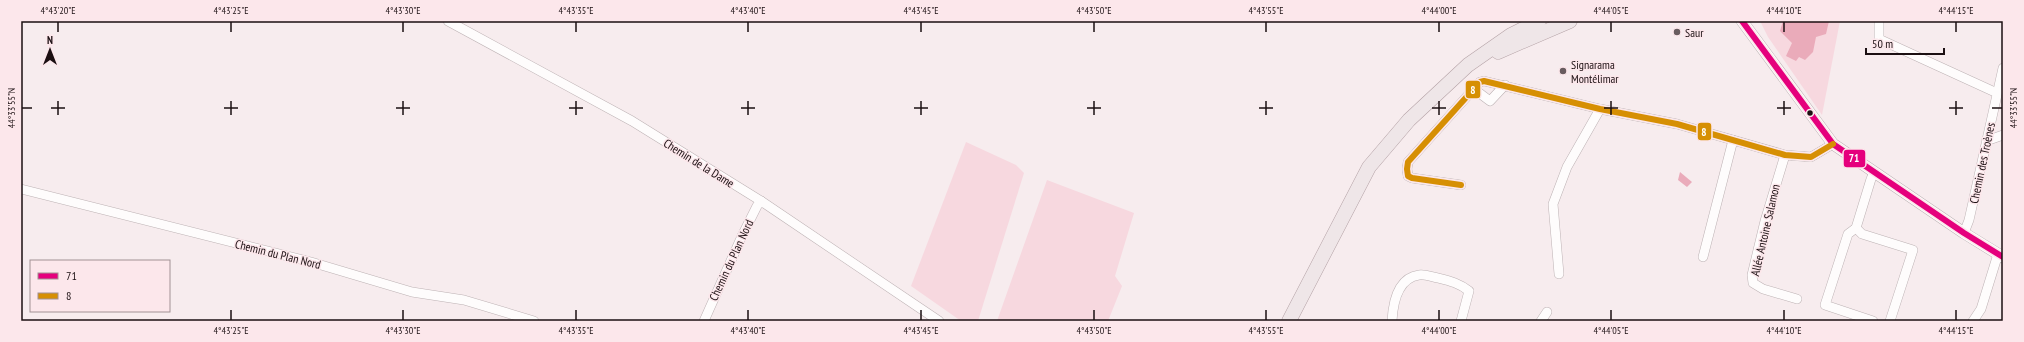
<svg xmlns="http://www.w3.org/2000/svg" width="2024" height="342" viewBox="0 0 2024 342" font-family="'PT Sans Narrow',sans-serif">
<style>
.green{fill:#f7d8df}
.water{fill:#eaabba}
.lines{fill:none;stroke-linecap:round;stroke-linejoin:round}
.minor-casing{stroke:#bdb2b4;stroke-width:10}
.tertiary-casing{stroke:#bdb2b4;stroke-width:12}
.primary-casing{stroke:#b4a2a6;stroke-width:15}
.minor{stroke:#fefcfc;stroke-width:9}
.tertiary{stroke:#fefcfc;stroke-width:11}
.primary{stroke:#efe6e8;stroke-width:14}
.bus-1-casing{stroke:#fce7eb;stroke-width:9}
.bus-2-casing{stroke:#fce7eb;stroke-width:9}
.bus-1{stroke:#e5007d;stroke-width:6}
.bus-2{stroke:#d68f03;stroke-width:6}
.ticks{fill:none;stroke:#1b0f12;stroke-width:1.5}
.poi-dot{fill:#685c5f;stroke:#fce7eb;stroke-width:1.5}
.bus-dot{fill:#1b0f12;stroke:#fce7eb;stroke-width:1.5}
.labels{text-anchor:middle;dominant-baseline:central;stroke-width:3;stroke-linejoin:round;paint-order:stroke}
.poi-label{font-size:12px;fill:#1b0f12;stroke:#fce7eb;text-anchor:start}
.street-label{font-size:12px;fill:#1b0f12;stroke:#fce7eb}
.line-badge{stroke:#fce7eb;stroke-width:1.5}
.badge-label{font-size:11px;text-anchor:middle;font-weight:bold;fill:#fff}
.neatline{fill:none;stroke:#1b0f12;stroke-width:1.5}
.ticks-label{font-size:10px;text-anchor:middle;fill:#1b0f12}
</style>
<rect width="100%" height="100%" fill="#f7ecee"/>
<!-- green -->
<g class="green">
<path d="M 1760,21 L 1840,21 L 1822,115 L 1768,37 Z"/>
<path d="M 966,142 L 1016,165 L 1024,173 L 978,321 L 961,321 L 911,286 Z"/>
<path d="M 1047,180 L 1134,213 L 1115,276 L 1122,286 L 1108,321 L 997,321 Z"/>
</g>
<!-- water -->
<g class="water">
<path d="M 1783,21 L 1829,21 L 1826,34 L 1816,37 L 1813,52 L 1805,60 L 1799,57 L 1796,61 L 1786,56 L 1792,43 L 1780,31 Z"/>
<path d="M 1680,172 L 1692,182 L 1687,187 L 1678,180 Z"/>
</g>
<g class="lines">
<defs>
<g id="minor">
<path d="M 448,21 L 632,121 L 761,201 L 939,321"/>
<path d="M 1879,21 L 1879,39 L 1997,93"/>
<path d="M 1474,89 L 1490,101 L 1505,85"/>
<path d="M 1986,141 L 2003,135"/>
<path d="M 1785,155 L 1765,221 L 1752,275 L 1753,283 L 1763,289 L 1797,299"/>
<path d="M 1461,185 L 1412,178 L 1408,176 L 1407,169 L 1408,162 L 1480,82 L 1484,81 L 1600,109 L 1677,124 L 1785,155 L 1811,157 L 1833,144"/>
<path d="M 21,189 L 311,262 L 412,292 L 464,300 L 534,321"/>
<path d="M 1856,228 L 1862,234 L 1913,250 L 1890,321"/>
<path d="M 1964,233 L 1969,220 L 2003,68"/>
<path d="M 1703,257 L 1733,140"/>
<path d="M 1559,274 L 1553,204 L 1567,167 L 1600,109"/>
<path d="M 704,321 L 742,236 L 757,206 L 761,201"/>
<path d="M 1392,321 C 1393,303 1398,278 1419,275 C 1425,274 1432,277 1438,278 C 1450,281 1459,283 1469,291 L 1461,321"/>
<path d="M 1541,321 L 1547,312"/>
<path d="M 1873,321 L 1825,305 L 1848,234 L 1856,228 L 1871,179 L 1874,173"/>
<path d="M 1973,321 L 1981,309 L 1998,254"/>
</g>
<path id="tertiary" d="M 1742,21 L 1833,144 L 1964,233 L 2003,257"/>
<g id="primary">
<path d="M 1498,52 L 1570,21"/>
<path d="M 1289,321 L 1369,167 L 1409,120 L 1468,65 L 1511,35 L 1539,21"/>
</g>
</defs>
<!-- minor casing -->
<use href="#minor" class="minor-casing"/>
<!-- tertiary casing -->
<use href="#tertiary" class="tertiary-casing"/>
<!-- primary casing -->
<use href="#primary" class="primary-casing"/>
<!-- minor -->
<use href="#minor" class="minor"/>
<!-- tertiary -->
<use href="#tertiary" class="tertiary"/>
<!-- primary -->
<use href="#primary" class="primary"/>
<defs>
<path id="bus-1" d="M 1742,21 L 1833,144 L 1964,233 L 2003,257"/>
<path id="bus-2" d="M 1461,185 L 1412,178 L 1408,176 L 1407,169 L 1408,162 L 1480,82 L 1484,81 L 1600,109 L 1677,124 L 1785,155 L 1811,157 L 1833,144"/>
</defs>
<!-- bus-1 casing -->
<use href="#bus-1" class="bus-1-casing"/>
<!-- bus-2 casing -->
<use href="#bus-2" class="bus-2-casing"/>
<!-- bus-1 -->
<use href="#bus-1" class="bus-1"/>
<!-- bus-2 -->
<use href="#bus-2" class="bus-2"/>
</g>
<!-- ticks -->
<path class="ticks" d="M 58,22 L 58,32M 231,22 L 231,32M 403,22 L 403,32M 576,22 L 576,32M 748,22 L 748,32M 921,22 L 921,32M 1094,22 L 1094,32M 1266,22 L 1266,32M 1439,22 L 1439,32M 1611,22 L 1611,32M 1784,22 L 1784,32M 1956,22 L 1956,32M 58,101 L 58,115M 231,101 L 231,115M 403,101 L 403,115M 576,101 L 576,115M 748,101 L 748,115M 921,101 L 921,115M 1094,101 L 1094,115M 1266,101 L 1266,115M 1439,101 L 1439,115M 1611,101 L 1611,115M 1784,101 L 1784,115M 1956,101 L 1956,115M 22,108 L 32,108M 51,108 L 65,108M 224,108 L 238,108M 396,108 L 410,108M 569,108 L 583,108M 741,108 L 755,108M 914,108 L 928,108M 1087,108 L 1101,108M 1259,108 L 1273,108M 1432,108 L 1446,108M 1604,108 L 1618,108M 1777,108 L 1791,108M 1949,108 L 1963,108M 1992,108 L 2002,108M 231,310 L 231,320M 403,310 L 403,320M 576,310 L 576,320M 748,310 L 748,320M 921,310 L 921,320M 1094,310 L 1094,320M 1266,310 L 1266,320M 1439,310 L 1439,320M 1611,310 L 1611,320M 1784,310 L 1784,320M 1956,310 L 1956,320"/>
<!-- markers -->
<g class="poi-dot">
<circle cx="1677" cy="32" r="4"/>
<circle cx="1563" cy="71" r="4"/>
</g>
<circle class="bus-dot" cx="1810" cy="113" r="3.5"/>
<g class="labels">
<!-- poi labels -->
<g class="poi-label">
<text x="1685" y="32">Saur</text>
<text x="1571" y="64">Signarama<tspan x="1571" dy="14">Montélimar</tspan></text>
</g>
<!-- street labels -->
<g class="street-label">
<text transform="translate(699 163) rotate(32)">Chemin de la Dame</text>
<text transform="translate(1982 163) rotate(-78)">Chemin des Troènes</text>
<text transform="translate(1765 230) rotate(-77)">Allée Antoine Salamon</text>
<text transform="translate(278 254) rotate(14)">Chemin du Plan Nord</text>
<text transform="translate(731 260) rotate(-65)">Chemin du Plan Nord</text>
</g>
</g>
<g class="line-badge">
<rect x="1465" y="80" width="16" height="19" rx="4" fill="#d68f03"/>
<rect x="1697" y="122" width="15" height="19" rx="4" fill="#d68f03"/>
<rect x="1843" y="149" width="23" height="19" rx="4" fill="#e5007d"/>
</g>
<g class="badge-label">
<text x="1473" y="94">8</text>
<text x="1704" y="136">8</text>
<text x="1854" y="162">71</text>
</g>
<!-- border -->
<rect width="2024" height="342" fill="none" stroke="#fce7eb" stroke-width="44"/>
<!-- legend -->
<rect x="30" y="260" width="140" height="52" fill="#fce7eb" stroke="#a29194"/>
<rect x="38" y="273" width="20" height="6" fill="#e5007d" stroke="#a29194"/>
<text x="66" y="280" font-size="12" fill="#1b0f12">71</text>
<rect x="38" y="293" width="20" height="6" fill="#d68f03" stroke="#a29194"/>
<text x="66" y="300" font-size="12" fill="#1b0f12">8</text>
<!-- north arrow -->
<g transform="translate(50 50)" stroke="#fce7eb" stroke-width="3" paint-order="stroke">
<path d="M0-3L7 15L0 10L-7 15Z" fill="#1b0f12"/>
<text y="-6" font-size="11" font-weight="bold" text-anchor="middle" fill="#1b0f12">N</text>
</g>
<!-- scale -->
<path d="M1866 48v6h78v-6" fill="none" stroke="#1b0f12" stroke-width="2"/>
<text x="1872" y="48" font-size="12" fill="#1b0f12" stroke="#fce7eb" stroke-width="3" paint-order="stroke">50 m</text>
<rect x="22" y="22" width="1980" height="298" class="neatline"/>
<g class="ticks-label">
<text x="58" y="14">4°43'20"E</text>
<text x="231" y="14">4°43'25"E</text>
<text x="403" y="14">4°43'30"E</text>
<text x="576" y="14">4°43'35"E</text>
<text x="748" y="14">4°43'40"E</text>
<text x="921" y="14">4°43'45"E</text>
<text x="1094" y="14">4°43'50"E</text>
<text x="1266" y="14">4°43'55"E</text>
<text x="1439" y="14">4°44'00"E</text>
<text x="1611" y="14">4°44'05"E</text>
<text x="1784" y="14">4°44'10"E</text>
<text x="1956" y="14">4°44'15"E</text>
<text transform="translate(11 108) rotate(-90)" y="4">44°33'55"N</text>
<text transform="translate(2013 108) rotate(-90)" y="4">44°33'55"N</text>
<text x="231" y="334">4°43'25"E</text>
<text x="403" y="334">4°43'30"E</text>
<text x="576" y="334">4°43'35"E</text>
<text x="748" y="334">4°43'40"E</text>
<text x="921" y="334">4°43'45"E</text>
<text x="1094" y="334">4°43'50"E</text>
<text x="1266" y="334">4°43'55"E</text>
<text x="1439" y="334">4°44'00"E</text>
<text x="1611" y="334">4°44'05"E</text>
<text x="1784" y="334">4°44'10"E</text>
<text x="1956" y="334">4°44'15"E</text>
</g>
</svg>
